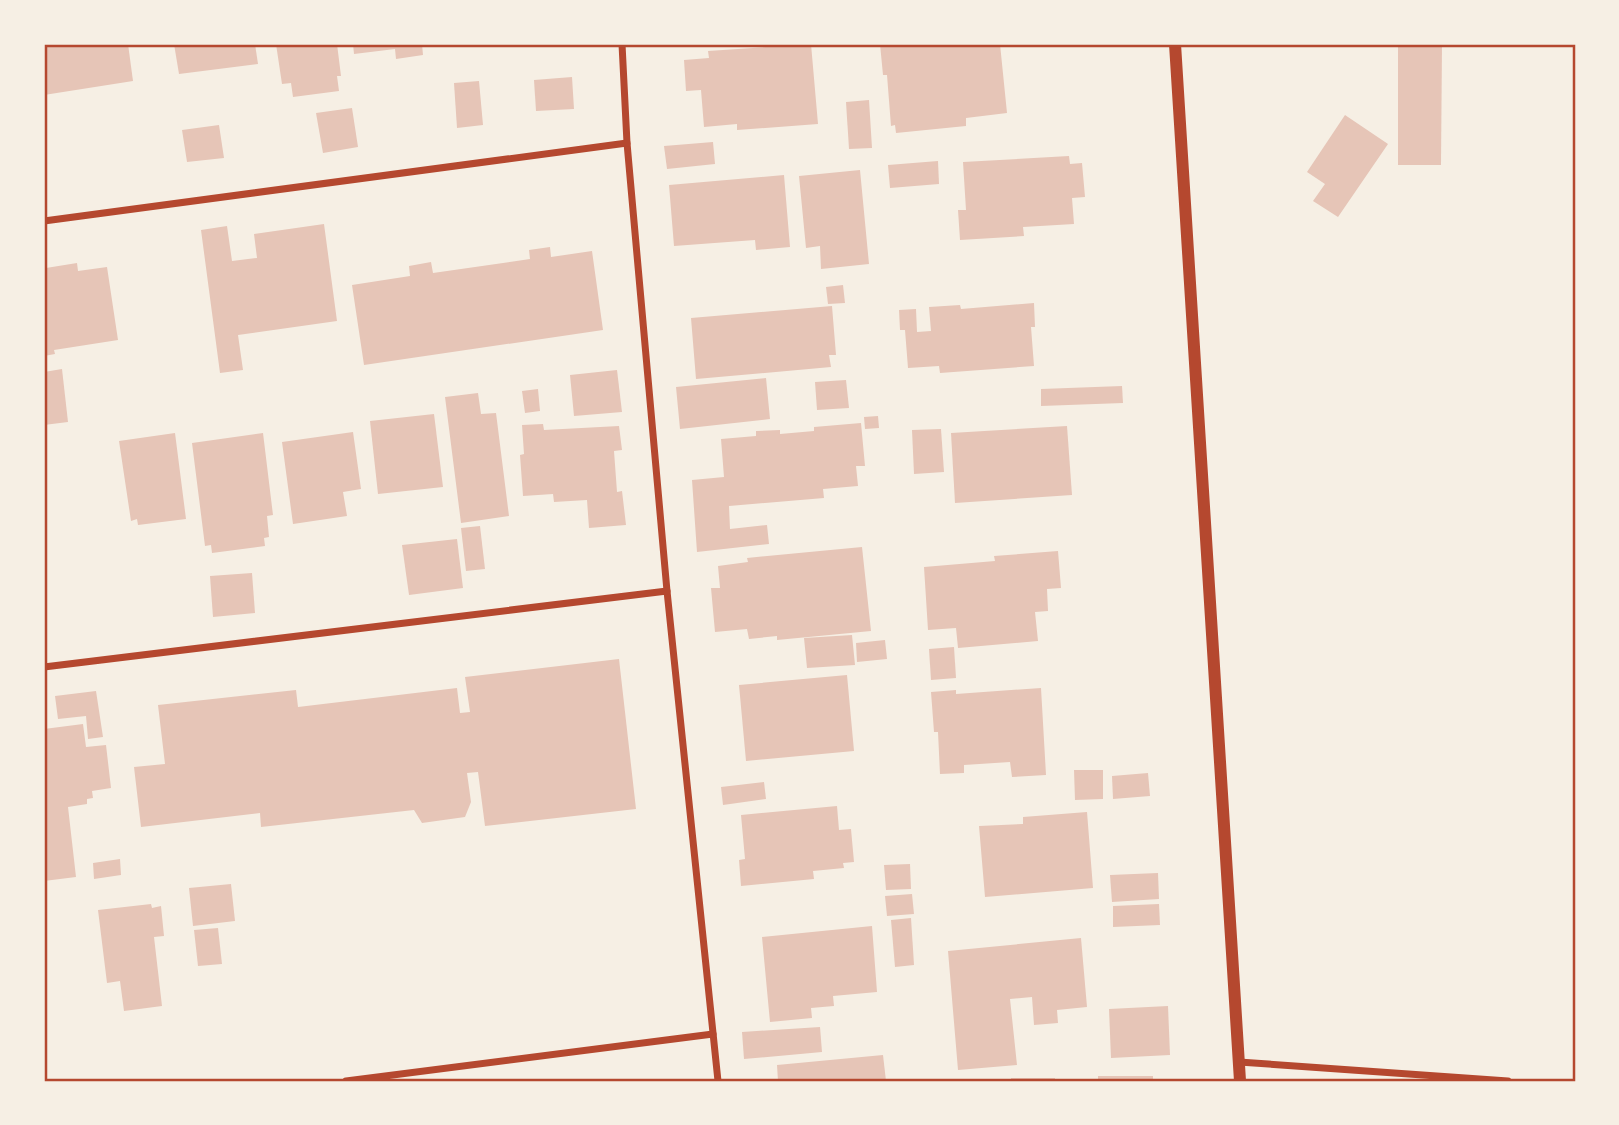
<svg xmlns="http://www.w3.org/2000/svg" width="1619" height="1125" viewBox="0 0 1619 1125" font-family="Barlow,sans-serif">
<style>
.building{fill:#e6c5b7}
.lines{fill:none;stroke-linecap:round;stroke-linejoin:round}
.minor{stroke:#b5482f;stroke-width:7}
.tertiary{stroke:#b5482f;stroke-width:12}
.neatline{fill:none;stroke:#b5482f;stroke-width:2.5}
</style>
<rect width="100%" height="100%" fill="#f6efe4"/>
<!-- building -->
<g class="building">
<path d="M 44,44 L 128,44 L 133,81 L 44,95 Z"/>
<path d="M 174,44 L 255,44 L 258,64 L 179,74 Z"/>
<path d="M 276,44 L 337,44 L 341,76 L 337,76 L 339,91 L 293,97 L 291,83 L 282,84 Z"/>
<path d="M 353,44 L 422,44 L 423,55 L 396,59 L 395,49 L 354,54 Z"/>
<path d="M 811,44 L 818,124 L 737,130 L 737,124 L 704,127 L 701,90 L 686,91 L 684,60 L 709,58 L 708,51 Z"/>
<path d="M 880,44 L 1000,44 L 1007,113 L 966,118 L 966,126 L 896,133 L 895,125 L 891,126 L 887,75 L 883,75 Z"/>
<path d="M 1398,44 L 1442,44 L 1441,165 L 1398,165 Z"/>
<path d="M 572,77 L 574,109 L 536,111 L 534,80 Z"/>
<path d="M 479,81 L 483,125 L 457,128 L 454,83 Z"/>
<path d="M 869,100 L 872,148 L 849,149 L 846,102 Z"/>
<path d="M 352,108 L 358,147 L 323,153 L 316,113 Z"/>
<path d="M 1345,115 L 1388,144 L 1338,217 L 1313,201 L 1325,184 L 1307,172 Z"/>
<path d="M 219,125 L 224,158 L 187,162 L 182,130 Z"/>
<path d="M 713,142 L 715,164 L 667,169 L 664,146 Z"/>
<path d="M 1069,156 L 1070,164 L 1082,163 L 1085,197 L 1072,198 L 1074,224 L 1023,227 L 1024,236 L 960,240 L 958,210 L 966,210 L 963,162 Z"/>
<path d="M 938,161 L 939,184 L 890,188 L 888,165 Z"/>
<path d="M 860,170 L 869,264 L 821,269 L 820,246 L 806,248 L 799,176 Z"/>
<path d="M 784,175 L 790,247 L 756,250 L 755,240 L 674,246 L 669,185 Z"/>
<path d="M 324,224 L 337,321 L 238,335 L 243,370 L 220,373 L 201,230 L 227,226 L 232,261 L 257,258 L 254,234 Z"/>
<path d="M 550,247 L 551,257 L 592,251 L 603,330 L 364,365 L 352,285 L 410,276 L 409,266 L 431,262 L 433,273 L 530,259 L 529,250 Z"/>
<path d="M 77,263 L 78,271 L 107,267 L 118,340 L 54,350 L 55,354 L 44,356 L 44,274 L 47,273 L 46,268 Z"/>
<path d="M 843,285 L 845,303 L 828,304 L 826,287 Z"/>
<path d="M 1034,303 L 1035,327 L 1031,327 L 1034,366 L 940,373 L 939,366 L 908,368 L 905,330 L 900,330 L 899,310 L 916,309 L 917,332 L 931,331 L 929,307 L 960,305 L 961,309 Z"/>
<path d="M 832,306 L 836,355 L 829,355 L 831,367 L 696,379 L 691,318 Z"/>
<path d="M 62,369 L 68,422 L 44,425 L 44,372 Z"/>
<path d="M 617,370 L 622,412 L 574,416 L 570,375 Z"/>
<path d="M 766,378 L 770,419 L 680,429 L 676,387 Z"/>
<path d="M 846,380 L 849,408 L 817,410 L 815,382 Z"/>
<path d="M 1122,386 L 1123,403 L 1041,406 L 1041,389 Z"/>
<path d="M 538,389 L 540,411 L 525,413 L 522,391 Z"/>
<path d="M 478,393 L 481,414 L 496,413 L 509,516 L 461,523 L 445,397 Z"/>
<path d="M 434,414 L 443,487 L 378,494 L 370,421 Z"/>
<path d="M 878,416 L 879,428 L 865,429 L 864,417 Z"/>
<path d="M 861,423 L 865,466 L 856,466 L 858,486 L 823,489 L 824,498 L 729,506 L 730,529 L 767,525 L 769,544 L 697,552 L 692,480 L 724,477 L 721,439 L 756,436 L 756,431 L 780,430 L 780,434 L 814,431 L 814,427 Z"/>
<path d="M 543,424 L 544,430 L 619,426 L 622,450 L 614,451 L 617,492 L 622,491 L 626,525 L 589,528 L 587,500 L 554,502 L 553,494 L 523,496 L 520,455 L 524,454 L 522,425 Z"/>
<path d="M 1067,426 L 1072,495 L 955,503 L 951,433 Z"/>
<path d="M 941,429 L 944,472 L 914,474 L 912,430 Z"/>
<path d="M 353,432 L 361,489 L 343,492 L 347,516 L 293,524 L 282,442 Z"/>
<path d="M 175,433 L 186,519 L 138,525 L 137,519 L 131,521 L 119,441 Z"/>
<path d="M 263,433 L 273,515 L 267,516 L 269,537 L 264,538 L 265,546 L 212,553 L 211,545 L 205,546 L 192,443 Z"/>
<path d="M 480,526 L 485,569 L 466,571 L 461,528 Z"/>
<path d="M 457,539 L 463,588 L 409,595 L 402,545 Z"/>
<path d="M 862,547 L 871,631 L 777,640 L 777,636 L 749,639 L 747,629 L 715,632 L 711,588 L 720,588 L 718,566 L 748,562 L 747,558 Z"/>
<path d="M 1058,551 L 1061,588 L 1047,589 L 1048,611 L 1035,612 L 1038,641 L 958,648 L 956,628 L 928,630 L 924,567 L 995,561 L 994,556 Z"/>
<path d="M 252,573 L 255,613 L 213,617 L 210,576 Z"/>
<path d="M 852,635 L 855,665 L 807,668 L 804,638 Z"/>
<path d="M 885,640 L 887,659 L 857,662 L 856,643 Z"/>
<path d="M 954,647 L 956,678 L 931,680 L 929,649 Z"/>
<path d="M 619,659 L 636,809 L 485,826 L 478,772 L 467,773 L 471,802 L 465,817 L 422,823 L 414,810 L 261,827 L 260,813 L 141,827 L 134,767 L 165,764 L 158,705 L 296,690 L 298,707 L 457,688 L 460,713 L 470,712 L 465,677 Z"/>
<path d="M 847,675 L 854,751 L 746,761 L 739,685 Z"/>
<path d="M 1041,688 L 1046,775 L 1012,777 L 1010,762 L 964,765 L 964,773 L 940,774 L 938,732 L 934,732 L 931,692 L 956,690 L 956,694 Z"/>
<path d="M 96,691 L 103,737 L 88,739 L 86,716 L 58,719 L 55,696 Z"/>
<path d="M 83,724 L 86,747 L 106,745 L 111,788 L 92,791 L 93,798 L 87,799 L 87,804 L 68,807 L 76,877 L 44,881 L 44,729 Z"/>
<path d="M 1074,770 L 1103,770 L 1103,799 L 1075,800 Z"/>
<path d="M 1148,773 L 1150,796 L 1113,799 L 1112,776 Z"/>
<path d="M 764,782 L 766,799 L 723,805 L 721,787 Z"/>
<path d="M 837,806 L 839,830 L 851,829 L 854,862 L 843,863 L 844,868 L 813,871 L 814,879 L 741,886 L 739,860 L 745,859 L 741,815 Z"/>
<path d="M 1087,812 L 1093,888 L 985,897 L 979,826 L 1023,824 L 1023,817 Z"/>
<path d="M 120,859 L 121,875 L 94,879 L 93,863 Z"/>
<path d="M 910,864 L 911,889 L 886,890 L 884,865 Z"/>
<path d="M 1158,873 L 1159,899 L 1112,902 L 1110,875 Z"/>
<path d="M 231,884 L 235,921 L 193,926 L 189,888 Z"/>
<path d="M 912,894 L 914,914 L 887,916 L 885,896 Z"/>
<path d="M 151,904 L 152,908 L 161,906 L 164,936 L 154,937 L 162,1006 L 124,1011 L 120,981 L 107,983 L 98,910 Z"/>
<path d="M 1159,904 L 1160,925 L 1113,927 L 1113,906 Z"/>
<path d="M 911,918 L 914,965 L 895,967 L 891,920 Z"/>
<path d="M 872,926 L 877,992 L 833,996 L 834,1006 L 811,1008 L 812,1018 L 770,1022 L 762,937 Z"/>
<path d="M 218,928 L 222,964 L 198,966 L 194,930 Z"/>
<path d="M 1081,938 L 1087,1007 L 1057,1010 L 1058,1023 L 1034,1025 L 1032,997 L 1010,999 L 1017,1065 L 958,1070 L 948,951 Z"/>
<path d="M 1168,1006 L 1170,1055 L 1111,1058 L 1109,1009 Z"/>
<path d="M 820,1027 L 822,1052 L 744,1059 L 742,1032 Z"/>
<path d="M 883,1055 L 886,1081 L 778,1081 L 777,1065 Z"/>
<rect x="1098" y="1076" width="55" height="5"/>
<rect x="1011" y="1078" width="44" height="3"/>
</g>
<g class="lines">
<!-- minor -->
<g class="minor">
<path d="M 622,44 L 627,143 L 667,591 L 718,1081"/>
<path d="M 44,221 L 627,143"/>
<path d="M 44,667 L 667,591"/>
<path d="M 1239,1062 L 1508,1081"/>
<path d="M 346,1081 L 713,1034"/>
</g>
<!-- tertiary -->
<path class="tertiary" d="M 1175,44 L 1240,1081"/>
</g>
<!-- border -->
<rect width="1619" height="1125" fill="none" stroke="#f6efe4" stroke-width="91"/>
<rect x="46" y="46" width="1528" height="1034" class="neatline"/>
</svg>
